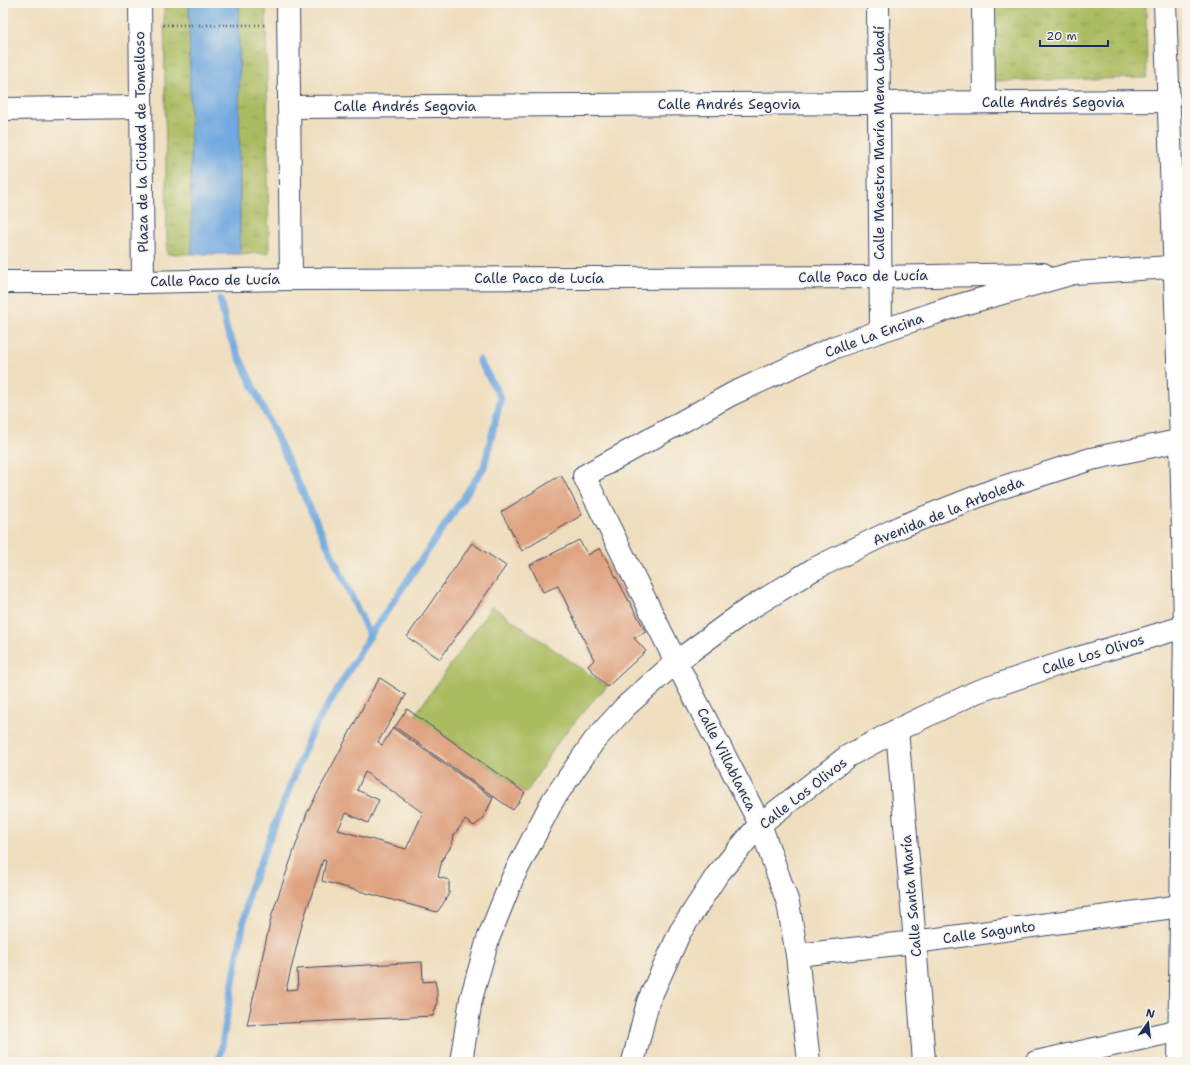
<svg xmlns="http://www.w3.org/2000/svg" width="1190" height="1065" viewBox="0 0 1190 1065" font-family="'Shantell Sans',sans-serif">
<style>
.grass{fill:url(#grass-tufts);stroke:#63765f}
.garden{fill:#abbc60;stroke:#63765f}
.water{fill:#70a8df;stroke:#466c9e}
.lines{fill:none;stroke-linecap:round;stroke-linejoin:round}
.stream{stroke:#70a8df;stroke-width:7}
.building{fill:#dfa380;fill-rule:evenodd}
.minor-casing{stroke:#3b496c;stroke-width:24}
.path{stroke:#3b496c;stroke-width:2.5;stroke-dasharray:1 3;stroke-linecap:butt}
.minor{stroke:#fff;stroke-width:22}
.labels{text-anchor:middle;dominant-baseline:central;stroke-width:3;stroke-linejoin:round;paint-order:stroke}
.street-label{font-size:14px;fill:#1b2f5e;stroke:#f7f3e8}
</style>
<defs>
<pattern id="grass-tufts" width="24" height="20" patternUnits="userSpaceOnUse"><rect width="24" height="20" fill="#abbc60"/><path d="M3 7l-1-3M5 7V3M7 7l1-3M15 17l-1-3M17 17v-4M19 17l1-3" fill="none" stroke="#8a9952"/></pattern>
</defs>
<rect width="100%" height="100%" fill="#f7f3e8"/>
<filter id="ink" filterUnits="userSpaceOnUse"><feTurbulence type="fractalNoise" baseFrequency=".025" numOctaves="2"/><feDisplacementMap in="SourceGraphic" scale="8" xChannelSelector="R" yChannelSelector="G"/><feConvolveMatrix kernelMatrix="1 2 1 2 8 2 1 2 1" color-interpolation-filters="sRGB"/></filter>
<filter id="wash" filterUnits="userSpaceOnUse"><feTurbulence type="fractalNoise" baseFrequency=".012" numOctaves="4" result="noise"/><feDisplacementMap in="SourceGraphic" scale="16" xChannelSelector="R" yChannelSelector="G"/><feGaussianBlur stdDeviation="0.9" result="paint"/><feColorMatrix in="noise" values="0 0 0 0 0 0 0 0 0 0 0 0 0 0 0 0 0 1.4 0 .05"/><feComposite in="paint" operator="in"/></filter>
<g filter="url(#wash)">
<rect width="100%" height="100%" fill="#efdebe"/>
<!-- grass -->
<g class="grass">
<path d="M 164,3 L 189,3 L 192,254 L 167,254 Z"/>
<path d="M 239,3 L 266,3 L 269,253 L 240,254 Z"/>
<path d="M 992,3 L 1146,3 L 1147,78 L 994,81 Z"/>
</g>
<!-- garden -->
<path class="garden" d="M 492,606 L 607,687 L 596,697 L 560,739 L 526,793 L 415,715 Z"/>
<!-- water -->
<path class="water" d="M 189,3 L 239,3 L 240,254 L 192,254 Z"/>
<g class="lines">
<!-- stream -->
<g class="stream">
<path d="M 370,636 L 484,467 L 501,398 L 479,360"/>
<path d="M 219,1062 L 249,891 L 311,733 L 370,636 L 227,331 L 220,299"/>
</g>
</g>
<g id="blocks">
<!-- building -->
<g class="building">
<path d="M 561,475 L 582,515 L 522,551 L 501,512 Z"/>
<path d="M 579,540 L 588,555 L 600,548 L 646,632 L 634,638 L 646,651 L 607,687 L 588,666 L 594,660 L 558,586 L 543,592 L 530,565 Z"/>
<path d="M 472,543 L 506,566 L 440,659 L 407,637 Z"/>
<path d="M 380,678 L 406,695 L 378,742 L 382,745 L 393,728 L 493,798 L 483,819 L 474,826 L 465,820 L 454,835 L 453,841 L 450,848 L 442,860 L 438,877 L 449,880 L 449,893 L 443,904 L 437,912 L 322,881 L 326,861 L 323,860 L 302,924 L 286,990 L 298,989 L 297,969 L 422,962 L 423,982 L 435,981 L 437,990 L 437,1004 L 433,1016 L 247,1025 L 272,914 L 307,813 L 371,692 ZM 365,772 L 423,813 L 406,849 L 338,830 L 346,813 L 368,823 L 379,800 L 357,790 Z"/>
<path d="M 407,709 L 525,793 L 513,810 L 395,727 Z"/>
</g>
</g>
</g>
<g filter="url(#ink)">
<use href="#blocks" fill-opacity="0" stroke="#3b496c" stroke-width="1"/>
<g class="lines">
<defs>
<g id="minor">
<path d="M 140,3 L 143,282"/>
<path d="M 288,3 L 291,279"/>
<path d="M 878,3 L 881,331"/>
<path d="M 983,3 L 984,102"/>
<path d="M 1165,3 L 1181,441 L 1185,626 L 1179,1062"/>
<path d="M 289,107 L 1169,101"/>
<path d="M 3,109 L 141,107"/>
<path d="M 3,282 L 143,282 L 291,279 L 880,277 L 1043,274"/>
<path d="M 897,730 L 915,942 L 924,1062"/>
<path d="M 797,955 L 915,942 L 1181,906"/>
<path d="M 461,1062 L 471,999 L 488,939 L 513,877 L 553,800 L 594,741 L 626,706 L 676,662 L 744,612 L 814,569 L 900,527 L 994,490 L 1091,459 L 1187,439"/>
<path d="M 633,1062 L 648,1002 L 680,932 L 717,875 L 760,824 L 848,756 L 897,730 L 976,692 L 1068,661 L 1187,626"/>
<path d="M 809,1062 L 797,955 L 788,903 L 760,824 L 676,662 L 584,476 L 732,394 L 835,347 L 881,331 L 953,307 L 1074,273 L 1187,266"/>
<path d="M 1036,1062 L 1180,1030"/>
</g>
</defs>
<!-- minor casing -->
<use href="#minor" class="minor-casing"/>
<!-- path -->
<path class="path" d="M 163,25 L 266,25"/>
<!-- minor -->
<use href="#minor" class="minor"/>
</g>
</g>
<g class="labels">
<!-- street labels -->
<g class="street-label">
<text x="1053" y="102">Calle Andrés Segovia</text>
<text x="729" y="104">Calle Andrés Segovia</text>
<text x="405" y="106">Calle Andrés Segovia</text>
<text transform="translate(141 142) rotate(-91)">Plaza de la Ciudad de Tomelloso</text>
<text transform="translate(879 143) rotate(-90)">Calle Maestra María Mena Labadí</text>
<text transform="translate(863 276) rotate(-1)">Calle Paco de Lucía</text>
<text x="539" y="278">Calle Paco de Lucía</text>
<text transform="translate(215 280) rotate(-1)">Calle Paco de Lucía</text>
<text transform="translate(874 335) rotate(-20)">Calle La Encina</text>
<text transform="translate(948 511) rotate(-22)">Avenida de la Arboleda</text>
<text transform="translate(1093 654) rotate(-17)">Calle Los Olivos</text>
<text transform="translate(727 759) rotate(63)">Calle Villablanca</text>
<text transform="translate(803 793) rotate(-38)">Calle Los Olivos</text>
<text transform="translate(911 896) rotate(-95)">Calle Santa María</text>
<text transform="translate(989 932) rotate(-8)">Calle Sagunto</text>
</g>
</g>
<!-- margin -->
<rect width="1190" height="1065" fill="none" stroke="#f7f3e8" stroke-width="16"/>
<!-- north arrow -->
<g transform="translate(1148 1023) rotate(14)" stroke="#f7f3e8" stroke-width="3" paint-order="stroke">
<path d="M0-3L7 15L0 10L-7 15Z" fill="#1b2f5e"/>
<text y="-6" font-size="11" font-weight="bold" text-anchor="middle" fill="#1b2f5e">N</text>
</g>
<!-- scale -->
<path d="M1040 40v6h68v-6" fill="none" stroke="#1b2f5e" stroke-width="2"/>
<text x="1046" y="40" font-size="12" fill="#1b2f5e" stroke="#f7f3e8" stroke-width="3" paint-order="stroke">20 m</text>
</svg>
